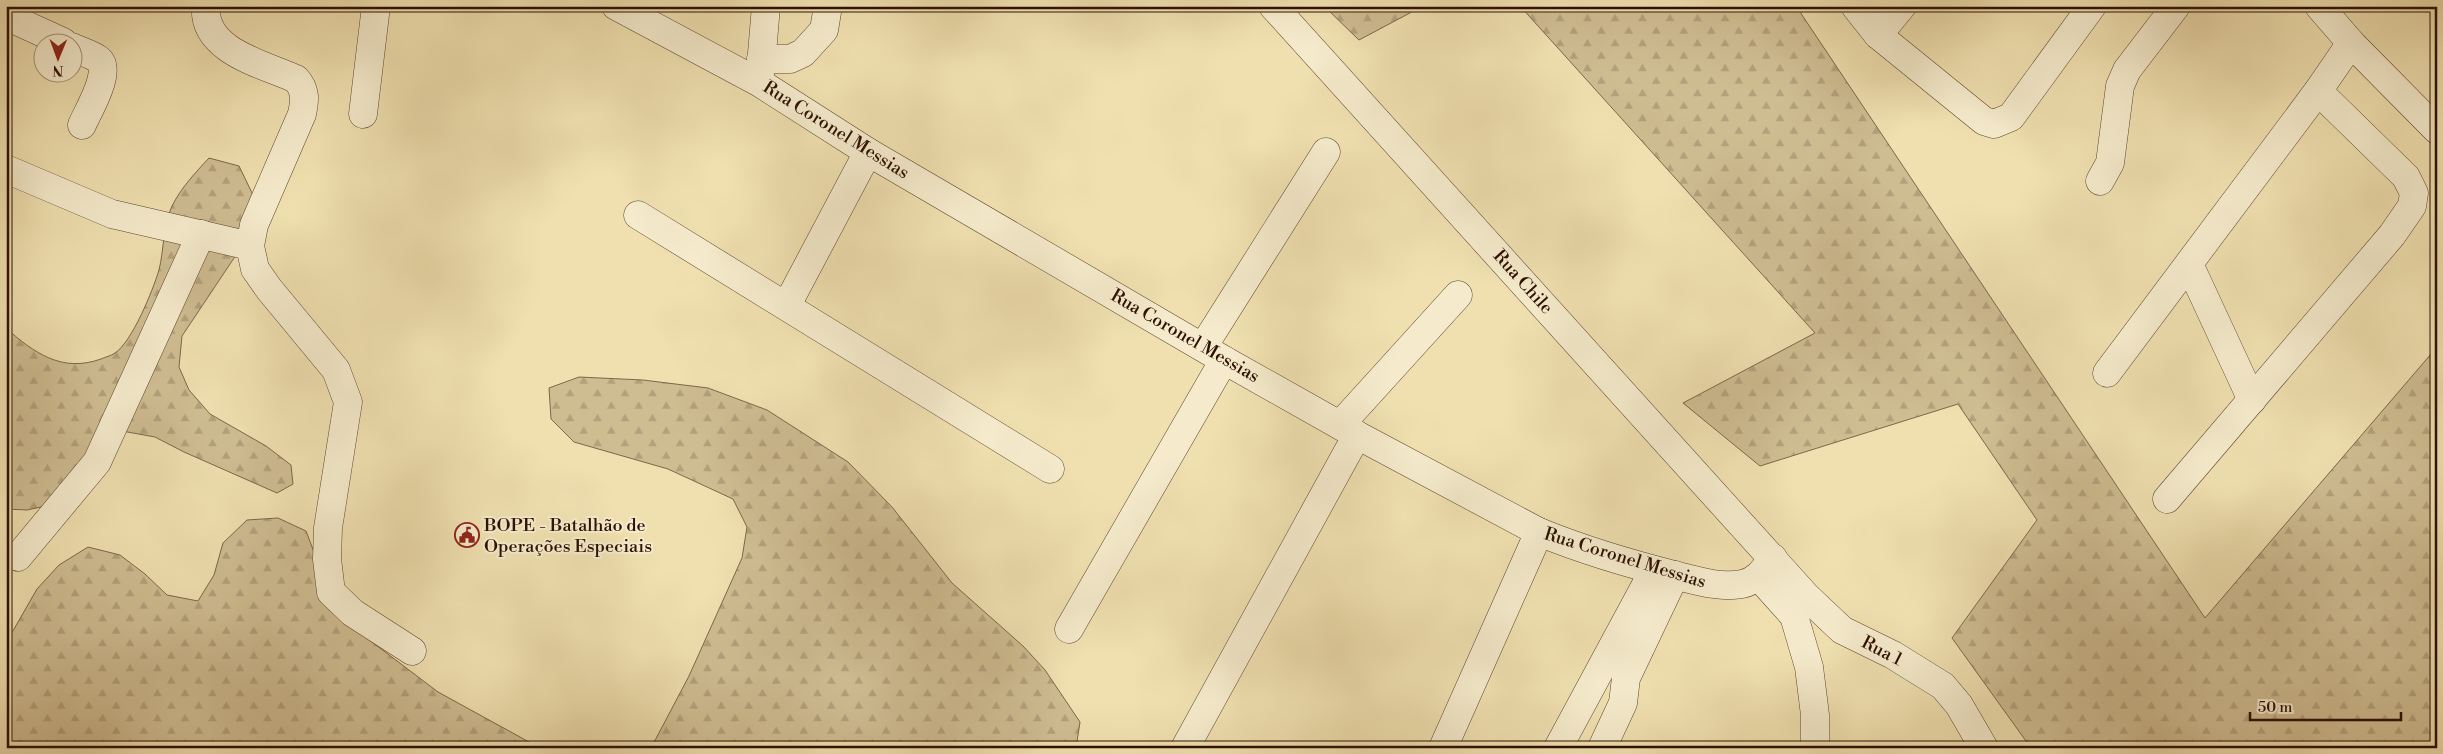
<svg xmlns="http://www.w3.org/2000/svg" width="2443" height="754" viewBox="0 0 2443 754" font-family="'Libre Bodoni',serif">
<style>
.forest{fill:url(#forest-firs);stroke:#7e664a}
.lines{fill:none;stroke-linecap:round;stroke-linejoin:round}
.minor-casing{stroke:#5d442d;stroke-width:29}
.minor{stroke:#f5ebcc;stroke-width:28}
.labels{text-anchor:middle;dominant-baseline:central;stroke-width:4;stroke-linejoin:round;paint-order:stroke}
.street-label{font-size:18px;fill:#2c1001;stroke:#f5ebcc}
.poi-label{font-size:18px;fill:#2c1001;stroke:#f5ebcc;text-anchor:start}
</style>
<defs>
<pattern id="forest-firs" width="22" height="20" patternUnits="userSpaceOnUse" patternTransform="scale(1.25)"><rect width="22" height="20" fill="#cfbd92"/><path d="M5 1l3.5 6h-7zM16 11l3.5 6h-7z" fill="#b2a17c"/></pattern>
</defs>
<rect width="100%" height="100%" fill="#f0e0b0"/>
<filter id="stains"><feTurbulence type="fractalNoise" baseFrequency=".004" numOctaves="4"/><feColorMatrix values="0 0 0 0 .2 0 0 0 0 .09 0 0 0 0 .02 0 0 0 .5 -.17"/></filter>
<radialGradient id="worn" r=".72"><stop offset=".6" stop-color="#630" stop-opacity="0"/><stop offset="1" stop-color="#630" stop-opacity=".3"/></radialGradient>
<!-- forest -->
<g class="forest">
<path d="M 1324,6 L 1423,6 L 1359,40 Z"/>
<path d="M 1520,6 L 1796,6 L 2205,618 L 2437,347 L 2437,748 L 2031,748 L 1952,638 L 2037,520 L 1958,404 L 1760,466 L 1683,403 L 1815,333 Z"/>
<path d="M 209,158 L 239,166 L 253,195 L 236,255 L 182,336 L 179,367 L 189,390 L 210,414 L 266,446 L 291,465 L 293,484 L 277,493 L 184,452 L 155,437 L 122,431 L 60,503 L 27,510 L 6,509 L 6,328 C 34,353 62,373 101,359 C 105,357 111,356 115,353 C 132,342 153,290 159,270 C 164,250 163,225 172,206 C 181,188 195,173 209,158 Z"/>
<path d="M 579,377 L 643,380 L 708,388 L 767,410 L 848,462 L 892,507 L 952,583 L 1023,646 L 1045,670 L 1080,722 L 1076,748 L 651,748 L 689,676 L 742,558 L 747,527 L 733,499 L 668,469 L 574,442 L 551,419 L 549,388 Z"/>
<path d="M 278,518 L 306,531 L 317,560 L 364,636 L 438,692 L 540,748 L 6,748 L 6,643 L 37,589 L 59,565 L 88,547 L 120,555 L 145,574 L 167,595 L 198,601 L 214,575 L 223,543 L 247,520 Z"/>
</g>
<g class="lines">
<defs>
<g id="minor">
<path d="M 206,6 C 202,51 263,64 296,79 C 306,90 305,100 302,114 L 254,225 L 250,246 L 255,269 L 269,289 L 336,370 L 348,402 L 328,528 L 327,559 L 331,592 L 353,613 L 412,651"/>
<path d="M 616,6 L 760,83 L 868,152 L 1224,360 L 1357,435 L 1539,532 C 1583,550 1630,564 1678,576 C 1698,581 1720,588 1742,584 C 1757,581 1764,570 1773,558"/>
<path d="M 1273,6 L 1806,596 L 1842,630 L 1893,655 L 1943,686 L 1959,705 L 1984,748"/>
<path d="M 1855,6 L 1878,35 L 1984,121 L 1994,124 L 2011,117 L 2092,6"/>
<path d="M 2319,6 L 2351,43 L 2437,130"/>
<path d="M 6,16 L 63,42"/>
<path d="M 1878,35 L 1902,6"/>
<path d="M 72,47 C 80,51 91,54 98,59 C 113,70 88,111 82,125"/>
<path d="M 761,59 L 790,59 L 803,53 L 824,30 L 828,6"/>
<path d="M 760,77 L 766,6"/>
<path d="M 363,114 L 376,6"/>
<path d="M 6,169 L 112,214 L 250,246"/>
<path d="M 2100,181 L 2110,163 L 2120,86 L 2127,70 L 2176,6"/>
<path d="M 638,215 L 1050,469"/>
<path d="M 2189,264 L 2252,400"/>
<path d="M 787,305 L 868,152"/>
<path d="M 1203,347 L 1326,152"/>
<path d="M 2107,373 L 2318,91 L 2351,43"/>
<path d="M 1340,425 L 1458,295"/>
<path d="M 2167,499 L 2392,235 L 2412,206 L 2414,193 L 2406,177 L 2318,91"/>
<path d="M 18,557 L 97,462 L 201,234"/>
<path d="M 1759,577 L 1794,616 L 1809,667 L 1815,715 L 1815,748"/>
<path d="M 1069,629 L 1224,360"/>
<path d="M 1185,748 L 1357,435"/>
<path d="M 1443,748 L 1539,532"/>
<path d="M 1558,748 L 1654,570"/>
<path d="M 1602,748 L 1623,703 L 1626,678 L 1675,575"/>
</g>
</defs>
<!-- minor casing -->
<use href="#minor" class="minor-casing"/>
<!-- minor -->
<use href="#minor" class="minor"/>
</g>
<!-- icons -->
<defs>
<symbol id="civic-ring" viewBox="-11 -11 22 22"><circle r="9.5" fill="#f5ebcc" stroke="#8f2418" stroke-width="1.5"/><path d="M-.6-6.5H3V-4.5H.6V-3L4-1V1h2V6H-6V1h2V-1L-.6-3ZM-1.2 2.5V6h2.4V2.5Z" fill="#8f2418"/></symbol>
</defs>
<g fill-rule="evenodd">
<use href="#civic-ring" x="453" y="521" width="28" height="28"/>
</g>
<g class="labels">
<!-- street labels -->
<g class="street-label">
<text transform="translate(836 130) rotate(32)">Rua Coronel Messias</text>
<text transform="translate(1523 282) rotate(48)">Rua Chile</text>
<text transform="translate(1185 336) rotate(30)">Rua Coronel Messias</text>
<text transform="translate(1625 558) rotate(17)">Rua Coronel Messias</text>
<text transform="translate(1882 651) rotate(27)">Rua 1</text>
</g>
<!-- poi labels -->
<g class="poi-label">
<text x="484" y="525">BOPE - Batalhão de<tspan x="484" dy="21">Operações Especiais</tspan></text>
</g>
</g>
<!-- margin -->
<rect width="2443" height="754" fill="none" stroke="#f0e0b0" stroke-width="25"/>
<rect x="8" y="8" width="2428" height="739" fill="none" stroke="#2c1001" stroke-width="2.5"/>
<rect x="12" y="12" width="2418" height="729" fill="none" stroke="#2c1001"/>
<!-- north arrow -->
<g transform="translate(58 58) rotate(181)"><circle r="24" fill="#f5ebcc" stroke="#a5937b"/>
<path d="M0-4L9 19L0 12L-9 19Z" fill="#8f2418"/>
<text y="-8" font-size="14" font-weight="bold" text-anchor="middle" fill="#2c1001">N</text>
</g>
<!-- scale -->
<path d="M2250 712v8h151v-8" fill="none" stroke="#2c1001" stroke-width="2.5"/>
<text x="2258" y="712" font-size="15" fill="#2c1001" stroke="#f5ebcc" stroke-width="4" paint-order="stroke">50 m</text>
<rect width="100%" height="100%" filter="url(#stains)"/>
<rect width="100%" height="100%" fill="url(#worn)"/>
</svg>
